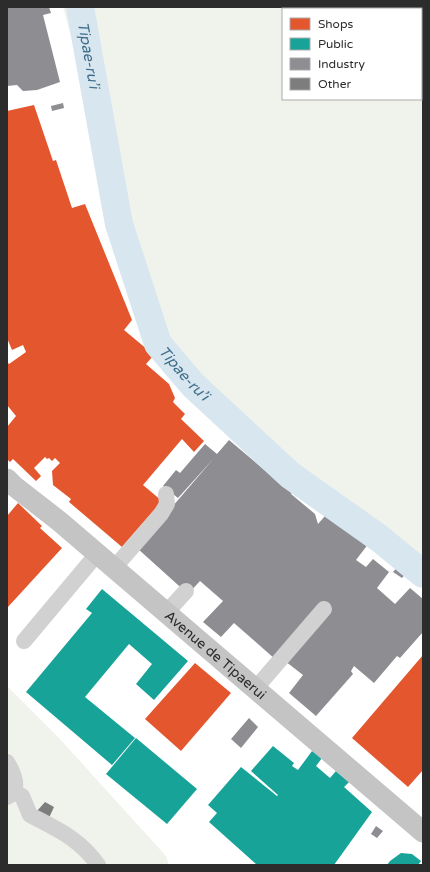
<svg xmlns="http://www.w3.org/2000/svg" width="430" height="872" viewBox="0 0 430 872" font-family="'Varela Round',sans-serif">
<style>
.green{fill:#f0f3eb;fill-rule:evenodd}
.shops{fill:#e4572e}
.public{fill:#17a398}
.industry{fill:#8d8d92}
.lines{fill:none;stroke-linecap:round;stroke-linejoin:round}
.river{stroke:#d8e6f0;stroke-width:28}
.building{fill:#7d7d7d}
.minor{stroke:#d1d1d1;stroke-width:16}
.major{stroke:#c4c4c4;stroke-width:21}
.labels{text-anchor:middle;dominant-baseline:central;stroke-width:4;stroke-linejoin:round;paint-order:stroke}
.street-label{font-size:14px;fill:#2c2c2c;stroke:#fff}
.water-label{font-size:15px;font-style:italic;fill:#3f6e8a;stroke:#fff}
</style>
<rect width="100%" height="100%" fill="#fff"/>
<!-- green -->
<g class="green">
<path d="M 63,7 L 423,7 L 423,565 L 294,472 L 218,408 L 157,332 L 115,239 L 101,186 L 89,104 ZM 283,9 L 421,9 L 421,99 L 283,99 Z"/>
<path d="M 7,686 L 58,737 L 166,856 L 169,865 L 7,865 Z"/>
</g>
<!-- shops -->
<g class="shops">
<path d="M 34,105 L 53,161 L 56,160 L 72,208 L 85,204 L 132,320 L 124,330 L 154,355 L 146,364 L 169,384 L 175,398 L 173,402 L 185,414 L 181,419 L 204,441 L 194,452 L 182,439 L 143,485 L 162,501 L 122,547 L 69,502 L 71,499 L 53,485 L 52,471 L 60,463 L 55,458 L 52,461 L 49,458 L 47,459 L 45,457 L 34,468 L 41,476 L 36,481 L 13,459 L 10,462 L 7,459 L 7,427 L 16,416 L 7,405 L 7,362 L 9,364 L 26,352 L 23,345 L 12,350 L 7,338 L 7,111 Z"/>
<path d="M 18,503 L 42,526 L 40,528 L 62,548 L 7,608 L 7,516 Z"/>
<path d="M 423,655 L 423,770 L 408,787 L 352,738 Z"/>
<path d="M 195,663 L 231,693 L 181,751 L 145,719 Z"/>
</g>
<!-- public -->
<g class="public">
<path d="M 102,589 L 188,661 L 154,700 L 136,684 L 152,664 L 129,644 L 85,697 L 135,738 L 112,765 L 26,692 L 92,613 L 86,609 Z"/>
<path d="M 136,738 L 197,789 L 167,824 L 106,774 Z"/>
<path d="M 273,746 L 294,763 L 292,766 L 298,770 L 312,751 L 322,758 L 316,766 L 330,778 L 336,771 L 349,782 L 344,787 L 372,812 L 334,865 L 257,865 L 209,822 L 217,813 L 208,805 L 241,767 L 277,796 L 278,795 L 251,771 Z"/>
<path d="M 401,853 L 412,854 L 421,861 L 418,865 L 387,865 L 390,861 Z"/>
</g>
<!-- industry -->
<g class="industry">
<path d="M 7,7 L 49,7 L 51,13 L 43,15 L 60,82 L 37,90 L 23,91 L 17,85 L 7,86 Z"/>
<path d="M 63,103 L 64,108 L 52,111 L 51,106 Z"/>
<path d="M 229,440 L 268,473 L 269,472 L 293,491 L 291,494 L 315,514 L 318,524 L 325,516 L 369,543 L 356,560 L 366,567 L 373,559 L 389,572 L 377,588 L 395,604 L 410,588 L 423,599 L 423,632 L 400,658 L 397,656 L 374,683 L 354,666 L 351,671 L 353,674 L 316,716 L 289,693 L 303,675 L 285,661 L 275,659 L 234,623 L 221,637 L 203,622 L 223,601 L 200,581 L 188,594 L 137,548 L 214,458 L 178,498 L 163,486 L 176,470 L 180,473 L 205,444 L 217,454 Z"/>
<path d="M 399,565 L 407,572 L 402,578 L 393,572 Z"/>
<path d="M 249,718 L 258,727 L 241,748 L 231,739 Z"/>
<path d="M 376,826 L 383,831 L 377,838 L 371,834 Z"/>
</g>
<g class="lines">
<!-- river -->
<path class="river" id="s1" d="M 80,7 L 119,224 L 158,344 L 193,385 L 290,475 L 379,538 L 423,574"/>
</g>
<!-- building -->
<path class="building" d="M 45,802 L 54,807 L 48,820 L 37,811 Z"/>
<g class="lines">
<!-- minor -->
<g class="minor">
<path d="M 114,568 L 161,514 L 167,504 L 166,494"/>
<path d="M 166,613 L 186,591"/>
<path d="M 24,641 L 97,554"/>
<path d="M 255,689 L 324,609"/>
<path d="M 7,762 C 13,772 22,790 7,797"/>
<path d="M 13,792 L 22,796 L 30,815 C 57,829 80,839 98,865"/>
</g>
<!-- major -->
<path class="major" id="s2" d="M 7,479 L 14,486 L 59,521 L 423,832"/>
</g>
<g class="labels">
<!-- street labels -->
<g class="street-label">
<text stroke="none"><textPath href="#s2" startOffset="273">Avenue de Tipaerui</textPath></text>
</g>
<!-- water labels -->
<g class="water-label">
<text stroke="none"><textPath href="#s1" startOffset="49">Tipae-ru’i</textPath></text>
<text stroke="none"><textPath href="#s1" startOffset="386">Tipae-ru’i</textPath></text>
</g>
</g>
<!-- border -->
<rect width="430" height="872" fill="none" stroke="#2c2c2c" stroke-width="16"/>
<!-- legend -->
<rect x="282" y="8" width="140" height="92" fill="#ffffff" stroke="#ababab"/>
<rect x="290" y="18" width="20" height="12" fill="#e4572e" stroke="#ababab"/>
<text x="318" y="28" font-size="12" fill="#2c2c2c">Shops</text>
<rect x="290" y="38" width="20" height="12" fill="#17a398" stroke="#ababab"/>
<text x="318" y="48" font-size="12" fill="#2c2c2c">Public</text>
<rect x="290" y="58" width="20" height="12" fill="#8d8d92" stroke="#ababab"/>
<text x="318" y="68" font-size="12" fill="#2c2c2c">Industry</text>
<rect x="290" y="78" width="20" height="12" fill="#7d7d7d" stroke="#ababab"/>
<text x="318" y="88" font-size="12" fill="#2c2c2c">Other</text>
</svg>
